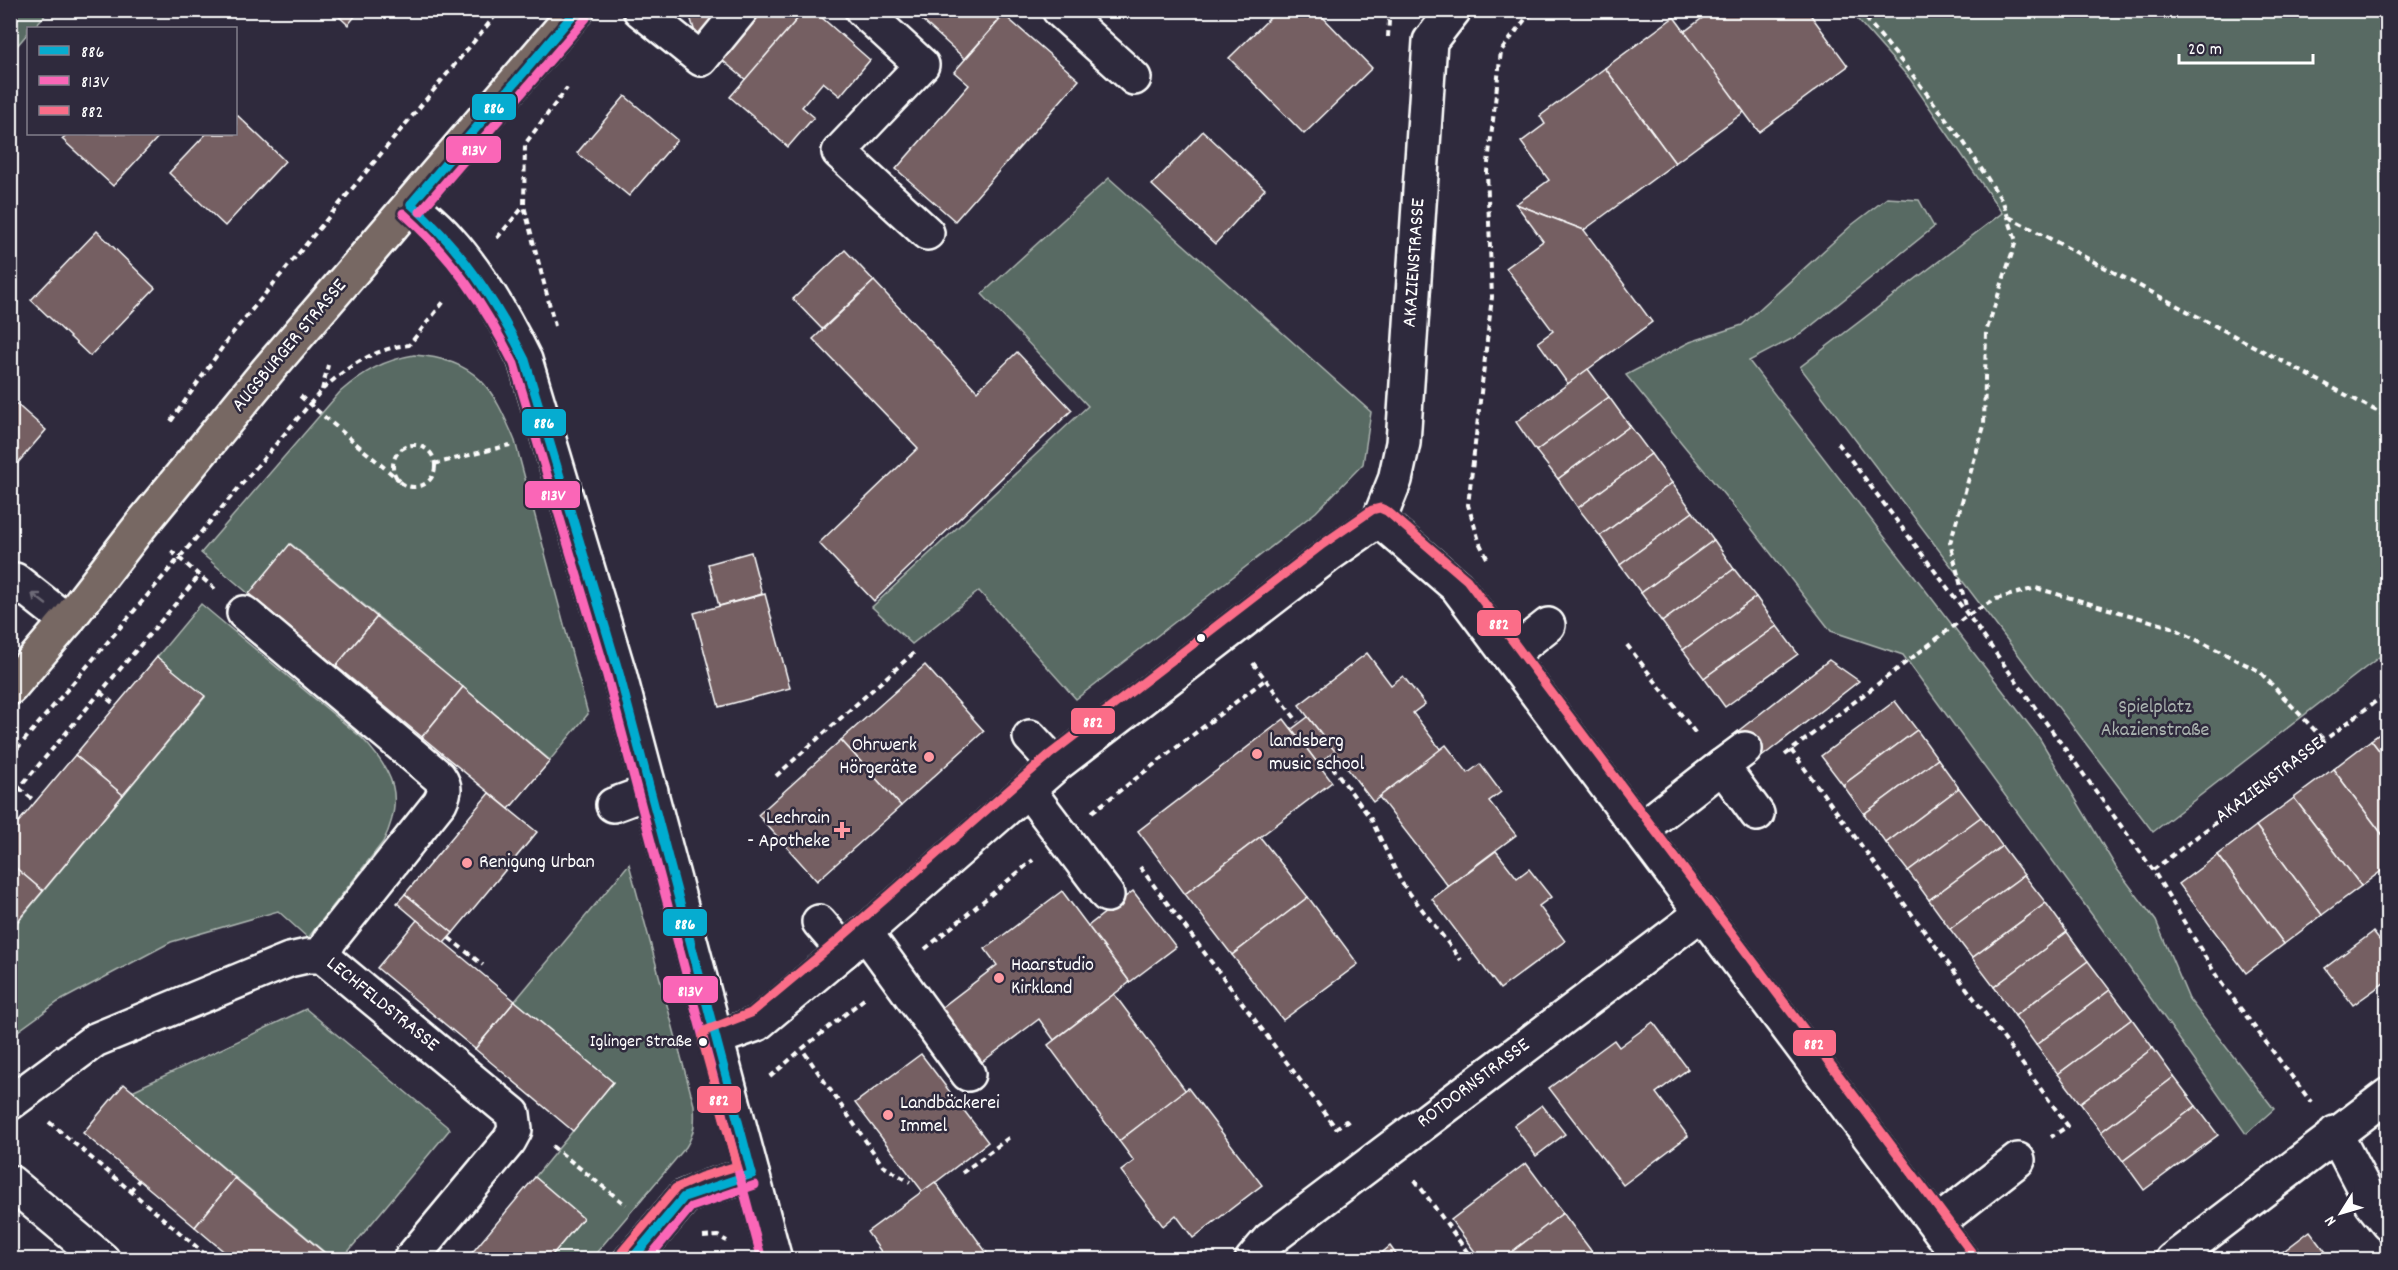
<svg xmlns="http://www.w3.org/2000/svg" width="2398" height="1270" viewBox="0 0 2398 1270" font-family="Dekko,sans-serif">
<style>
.green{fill:#596b63;stroke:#acb5b1;stroke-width:1.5}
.building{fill:#745e62;stroke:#fff;stroke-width:1.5}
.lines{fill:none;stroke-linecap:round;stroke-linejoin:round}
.minor-casing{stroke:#fff;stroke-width:38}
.major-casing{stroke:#fff;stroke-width:38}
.path{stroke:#fff;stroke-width:4;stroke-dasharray:6 4.5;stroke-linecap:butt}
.minor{stroke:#2f2a3d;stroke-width:33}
.major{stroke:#776864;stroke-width:33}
.bus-1-casing{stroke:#2f2a3d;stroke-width:14}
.bus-2-casing{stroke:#2f2a3d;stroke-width:14}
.bus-3-casing{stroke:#2f2a3d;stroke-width:14}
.bus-1{stroke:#06acd0;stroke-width:9}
.bus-2{stroke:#fa66b7;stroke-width:9}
.bus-3{stroke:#fb6d88;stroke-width:9}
.oneway{stroke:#6d6a77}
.bus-dot{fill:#fff;stroke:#2f2a3d;stroke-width:2}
.poi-dot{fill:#ff9aa2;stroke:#2f2a3d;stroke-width:2}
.labels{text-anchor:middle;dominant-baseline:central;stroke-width:5;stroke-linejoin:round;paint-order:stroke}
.bus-label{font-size:18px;fill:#fff;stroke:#2f2a3d;text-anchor:end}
.street-label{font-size:20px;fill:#fff;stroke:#2f2a3d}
.park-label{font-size:20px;fill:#acb5b1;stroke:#2f2a3d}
.poi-label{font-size:20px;fill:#fff;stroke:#2f2a3d;text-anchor:start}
.line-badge{stroke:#2f2a3d;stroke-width:2}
.badge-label{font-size:16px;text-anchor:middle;font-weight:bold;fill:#fff}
</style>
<rect width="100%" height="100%" fill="#2f2a3d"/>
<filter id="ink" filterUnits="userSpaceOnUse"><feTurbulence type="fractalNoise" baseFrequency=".0167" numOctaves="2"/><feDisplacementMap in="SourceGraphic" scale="12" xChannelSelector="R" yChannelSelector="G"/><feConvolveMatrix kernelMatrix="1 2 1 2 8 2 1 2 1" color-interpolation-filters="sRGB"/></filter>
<g filter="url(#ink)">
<!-- green -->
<g class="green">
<path d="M 11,10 L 49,11 L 33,28 L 28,28 L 28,33 L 11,53 Z"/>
<path d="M 1850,11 L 2387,11 L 2387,651 L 2153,832 L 1800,367 L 2002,213 L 1910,79 Z"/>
<path d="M 1109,178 L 1371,412 L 1363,464 L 1316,512 L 1076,699 L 979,591 L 912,644 L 872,607 L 1088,406 L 982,294 Z"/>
<path d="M 1887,198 L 1919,200 L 1934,227 L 1801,334 L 1749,361 L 2040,739 L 2117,869 L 2156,921 L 2189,999 L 2274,1109 L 2246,1134 L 2095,919 L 1903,655 L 1831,631 L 1748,524 L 1626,375 L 1690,342 L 1742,325 L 1853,224 Z"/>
<path d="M 414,355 C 477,359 493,388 515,441 L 588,714 L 550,760 L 291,544 L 249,594 L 201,553 L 340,392 C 363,372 384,360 414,355 Z"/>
<path d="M 201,604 L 362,738 C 394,772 405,798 383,842 L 308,938 L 278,911 L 171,942 L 58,1002 L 11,1036 L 11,930 L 205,697 L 157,657 Z"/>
<path d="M 629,864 L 694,1105 C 695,1122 695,1133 686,1147 L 591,1259 L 548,1259 L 583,1218 L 535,1177 L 613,1082 L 515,1001 Z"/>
<path d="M 306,1009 L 450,1129 L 342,1259 L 333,1259 L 132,1091 Z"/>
</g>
<!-- building -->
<g class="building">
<path d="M 332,10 L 360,10 L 348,25 Z"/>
<path d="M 688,10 L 805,10 L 746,80 L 697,39 Z"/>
<path d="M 805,10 L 813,10 L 870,60 L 840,96 L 823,82 L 802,107 L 814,117 L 788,147 L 730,97 Z"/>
<path d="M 911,10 L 988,10 L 999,20 L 965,59 Z"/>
<path d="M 1278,10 L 1316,10 L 1372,68 L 1304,134 L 1229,58 Z"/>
<path d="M 1713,10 L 1807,10 L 1848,66 L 1759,132 L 1684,32 Z"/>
<path d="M 1004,15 L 1079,80 L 955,221 L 896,169 L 969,85 L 954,72 Z"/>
<path d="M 1674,17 L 1744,112 L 1675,163 L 1605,68 Z"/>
<path d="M 1605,68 L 1675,163 L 1584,230 L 1516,204 L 1549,180 L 1521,142 L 1545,124 L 1540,116 Z"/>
<path d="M 625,96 L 677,140 L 629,196 L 577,153 Z"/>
<path d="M 236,114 L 285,161 L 225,226 L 169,173 L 206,134 L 236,134 Z"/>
<path d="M 1203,131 L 1265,189 L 1215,244 L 1152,185 Z"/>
<path d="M 67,134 L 161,134 L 113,186 L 62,139 Z"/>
<path d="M 1516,204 L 1584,230 L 1652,322 L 1568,384 L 1538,342 L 1553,331 L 1506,268 L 1543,241 Z"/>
<path d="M 97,231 L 155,288 L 90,356 L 31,300 Z"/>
<path d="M 845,250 L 874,281 L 822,329 L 793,299 Z"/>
<path d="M 874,281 L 977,391 L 1017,352 L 1072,410 L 874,601 L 819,543 L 918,448 L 813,339 Z"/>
<path d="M 1588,369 L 1609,397 L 1536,451 L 1516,422 Z"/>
<path d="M 1609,397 L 1630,426 L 1558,479 L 1536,451 Z"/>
<path d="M 13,401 L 46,430 L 10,472 L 10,404 Z"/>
<path d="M 1630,426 L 1651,454 L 1578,508 L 1558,479 Z"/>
<path d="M 1651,454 L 1672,483 L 1600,536 L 1578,508 Z"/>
<path d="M 1672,483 L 1693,512 L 1620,565 L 1600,536 Z"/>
<path d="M 1693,512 L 1714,540 L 1641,593 L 1620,565 Z"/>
<path d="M 1714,540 L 1734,569 L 1662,622 L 1641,593 Z"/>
<path d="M 290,544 L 377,617 L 336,666 L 249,594 Z"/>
<path d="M 751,552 L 762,594 L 719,606 L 708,564 Z"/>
<path d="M 1734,569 L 1756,597 L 1683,650 L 1662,622 Z"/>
<path d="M 765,594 L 790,688 L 719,707 L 694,613 Z"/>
<path d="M 1756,597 L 1777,626 L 1704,678 L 1683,650 Z"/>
<path d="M 377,617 L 463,687 L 422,737 L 336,666 Z"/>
<path d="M 1777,626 L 1798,654 L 1725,707 L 1704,678 Z"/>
<path d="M 1367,653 L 1391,685 L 1403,676 L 1425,704 L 1413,713 L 1441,750 L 1373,802 L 1299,705 Z"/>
<path d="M 157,657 L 205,696 L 123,795 L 75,755 Z"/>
<path d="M 1829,660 L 1859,681 L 1755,762 L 1733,735 Z"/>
<path d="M 925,665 L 984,731 L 901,806 L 841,740 Z"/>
<path d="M 463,687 L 550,761 L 509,809 L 422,737 Z"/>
<path d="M 1895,701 L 1917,730 L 1843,785 L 1821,756 Z"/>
<path d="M 1308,717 L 1335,751 L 1318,764 L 1292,729 Z"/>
<path d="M 1284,719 L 1332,782 L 1185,894 L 1138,831 Z"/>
<path d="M 2388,728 L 2388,762 L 2371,740 Z"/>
<path d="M 1917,730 L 1938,759 L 1864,814 L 1843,785 Z"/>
<path d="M 841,740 L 901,806 L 817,881 L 758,815 Z"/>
<path d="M 2371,740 L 2388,762 L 2388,842 L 2333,769 Z"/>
<path d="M 1446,745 L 1468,773 L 1480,764 L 1501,792 L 1489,801 L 1516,835 L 1448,886 L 1379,797 Z"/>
<path d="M 75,755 L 123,795 L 43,891 L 10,863 L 10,832 Z"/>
<path d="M 1938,759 L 1959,788 L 1886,843 L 1864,814 Z"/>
<path d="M 2333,769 L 2388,842 L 2388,866 L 2361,886 L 2294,798 Z"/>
<path d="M 1959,788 L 1981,817 L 1908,871 L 1886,843 Z"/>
<path d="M 489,793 L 537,832 L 453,933 L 405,894 Z"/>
<path d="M 2294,798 L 2361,886 L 2322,915 L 2256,826 Z"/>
<path d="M 1981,817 L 2002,846 L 1929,900 L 1908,871 Z"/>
<path d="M 2256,826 L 2322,915 L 2284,944 L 2218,855 Z"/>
<path d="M 1260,837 L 1308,897 L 1232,955 L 1185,894 Z"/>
<path d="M 2002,846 L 2024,875 L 1950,929 L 1929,900 Z"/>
<path d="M 1496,851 L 1517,878 L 1529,869 L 1551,897 L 1539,906 L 1565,941 L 1500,989 L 1432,899 Z"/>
<path d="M 2218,855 L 2284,944 L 2246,973 L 2179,884 Z"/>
<path d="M 10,863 L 43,891 L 10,930 Z"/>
<path d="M 2024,875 L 2046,903 L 1972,958 L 1950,929 Z"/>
<path d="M 1062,891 L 1130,982 L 1054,1040 L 1039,1019 L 982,1062 L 941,1008 L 997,965 L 985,949 Z"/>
<path d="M 1133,891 L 1176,947 L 1130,982 L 1088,926 Z"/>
<path d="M 405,894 L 453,933 L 444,943 L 397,903 Z"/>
<path d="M 1308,897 L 1358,964 L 1283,1020 L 1232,955 Z"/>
<path d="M 2046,903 L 2067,932 L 1994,987 L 1972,958 Z"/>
<path d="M 417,920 L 515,1001 L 475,1049 L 377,968 Z"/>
<path d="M 2067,932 L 2088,961 L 2015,1016 L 1994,987 Z"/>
<path d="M 2373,932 L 2388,951 L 2388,980 L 2353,1005 L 2325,968 Z"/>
<path d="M 2088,961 L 2110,990 L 2036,1045 L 2015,1016 Z"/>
<path d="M 2110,990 L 2132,1019 L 2058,1074 L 2036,1045 Z"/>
<path d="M 1114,994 L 1186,1091 L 1119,1141 L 1048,1045 Z"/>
<path d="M 515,1001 L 613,1082 L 573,1131 L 475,1049 Z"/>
<path d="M 2132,1019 L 2153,1048 L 2080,1103 L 2058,1074 Z"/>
<path d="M 1653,1022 L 1688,1069 L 1656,1093 L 1688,1136 L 1623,1185 L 1549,1088 L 1614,1040 L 1619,1047 Z"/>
<path d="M 2153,1048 L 2174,1077 L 2101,1132 L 2080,1103 Z"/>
<path d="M 921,1054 L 988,1142 L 923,1192 L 855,1103 Z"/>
<path d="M 2174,1077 L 2196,1106 L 2123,1161 L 2101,1132 Z"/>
<path d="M 124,1084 L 235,1178 L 195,1227 L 83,1133 Z"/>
<path d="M 1188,1088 L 1262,1185 L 1193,1238 L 1176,1215 L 1163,1226 L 1121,1171 L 1134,1161 L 1119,1141 Z"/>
<path d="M 1542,1105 L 1565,1134 L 1536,1156 L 1514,1126 Z"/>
<path d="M 2196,1106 L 2218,1135 L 2144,1190 L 2123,1161 Z"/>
<path d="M 1526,1163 L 1563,1213 L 1501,1260 L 1481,1260 L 1451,1220 Z"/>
<path d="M 535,1177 L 583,1218 L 548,1260 L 466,1260 Z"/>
<path d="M 235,1178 L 333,1260 L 234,1260 L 195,1227 Z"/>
<path d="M 935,1182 L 992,1260 L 887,1260 L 867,1232 Z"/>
<path d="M 1563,1213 L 1598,1260 L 1501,1260 Z"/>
<path d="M 2310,1231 L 2332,1260 L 2272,1260 Z"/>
<path d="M 1390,1246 L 1400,1260 L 1373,1260 Z"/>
</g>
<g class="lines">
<defs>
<g id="minor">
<path d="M 640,10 L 701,59 L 741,10"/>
<path d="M 862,10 L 922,65 L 839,152 L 927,233"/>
<path d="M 1059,10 L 1134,78"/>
<path d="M 411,204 C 423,215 437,226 448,239 C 480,274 504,317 525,360 L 619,673 L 775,1260"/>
<path d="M 1379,520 L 1395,480 L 1403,443 L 1430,41 L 1454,10"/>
<path d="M 10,581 L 15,580 L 67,621"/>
<path d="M 244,613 L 439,777 C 446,787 445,791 440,802 L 330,940 L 322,956"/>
<path d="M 1509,656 L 1548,625"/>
<path d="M 1030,737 L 1056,765"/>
<path d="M 1722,766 L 1745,749"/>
<path d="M 1028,790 L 1107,895"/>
<path d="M 613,805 L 651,791"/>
<path d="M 1640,830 L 1722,766 L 1757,814"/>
<path d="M 819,922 L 844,951"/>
<path d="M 865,932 L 968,1074"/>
<path d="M 715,1039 L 757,1024 L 844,951 L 1056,765 L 1330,554 L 1379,520 L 1457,587 L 1962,1260"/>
<path d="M 10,1103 L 95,1040 L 289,960 L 307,956 L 322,956 L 513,1114 L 515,1130 L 509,1141 L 410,1260"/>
<path d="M 2335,1133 L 2372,1204 L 2388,1224"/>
<path d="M 10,1182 L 103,1260"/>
<path d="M 1936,1224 L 2018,1160"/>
<path d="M 631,1260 L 684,1197 L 706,1188 L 752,1174"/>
<path d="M 1252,1260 L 1269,1240 L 1702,913"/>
<path d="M 2172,1260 L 2388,1095"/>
</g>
<path id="major" d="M 10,688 L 67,621 L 141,525 L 268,370 L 577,10"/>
</defs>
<!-- minor casing -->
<use href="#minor" class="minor-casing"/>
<!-- major casing -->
<use href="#major" class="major-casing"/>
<!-- path -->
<g class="path">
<path d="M 1859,10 L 1911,73 L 1963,141 L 2003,202 L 2016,241 L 1986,332 L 1984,426 L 1950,543 L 1967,610"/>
<path d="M 1388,37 L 1389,21 L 1396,10"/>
<path d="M 2009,217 L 2388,417"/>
<path d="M 497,238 L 524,206"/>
<path d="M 555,326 L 524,206 L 525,144 L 567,88"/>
<path d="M 322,390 L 328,365"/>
<path d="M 300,396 L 400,481"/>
<path d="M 171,421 L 231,335 L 500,10"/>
<path d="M 1838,443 L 1968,615 L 2153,870 L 2219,980 L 2311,1102"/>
<circle cx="414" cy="466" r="21"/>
<path d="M 434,464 L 510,445"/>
<path d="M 171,551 L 215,589"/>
<path d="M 1487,558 L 1480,544 L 1468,505 L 1492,297 L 1487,172 L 1501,51 L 1527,17 L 1543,10"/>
<path d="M 1627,645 L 1697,735"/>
<path d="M 1253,663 L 1298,722"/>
<path d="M 100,692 L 116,706"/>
<path d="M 1791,750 L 2068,1126 L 2051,1137"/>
<path d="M 1785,755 L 1968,615 L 1996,599 L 2036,588 L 2171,627 L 2259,671 L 2324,740"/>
<path d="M 10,757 L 321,391 C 346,367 375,348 409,345 L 446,299"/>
<path d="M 1326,758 L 1371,819 L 1401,882 L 1461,960"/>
<path d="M 776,776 L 916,651"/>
<path d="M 19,788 L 36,802"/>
<path d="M 10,799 L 199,576"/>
<path d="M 1092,812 L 1266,679"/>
<path d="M 1140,867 L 1336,1128 L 1346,1121 L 1351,1127"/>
<path d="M 2153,870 L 2388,692"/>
<path d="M 449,938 L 483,965"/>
<path d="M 925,949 L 1033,860"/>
<path d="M 864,999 L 802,1049 L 883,1166 L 910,1182"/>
<path d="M 770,1077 L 802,1049"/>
<path d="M 49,1122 L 212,1260"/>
<path d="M 552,1146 L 626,1205"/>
<path d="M 962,1173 L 1011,1136"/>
<path d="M 1415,1180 L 1473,1260"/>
<path d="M 130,1191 L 139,1180"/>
<path d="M 703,1237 L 718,1236 L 727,1241"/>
</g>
<!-- minor -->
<use href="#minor" class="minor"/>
<!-- major -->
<use href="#major" class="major"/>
<defs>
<g id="bus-1">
<path d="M 411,204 C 462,250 494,298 525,360 L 619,673 L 752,1174"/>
<path d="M 411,204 L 577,10"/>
<path d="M 631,1260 L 684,1197 L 752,1174"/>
</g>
<g id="bus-2">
<path d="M 420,212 L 586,18"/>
<path d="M 403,213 C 453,258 484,304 514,364 L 607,676 L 762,1260"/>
<path d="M 647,1260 L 691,1207 L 755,1185"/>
</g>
<path id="bus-3" d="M 622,1252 L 676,1188 L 701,1177 L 737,1166 L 703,1042 L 703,1036 L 707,1030 L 751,1013 L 836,942 L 1049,755 L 1323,544 L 1372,510 L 1380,508 L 1387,511 L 1467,580 L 1972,1253"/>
</defs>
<!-- bus-1 casing -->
<use href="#bus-1" class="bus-1-casing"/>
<!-- bus-2 casing -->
<use href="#bus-2" class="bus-2-casing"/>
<!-- bus-3 casing -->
<use href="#bus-3" class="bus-3-casing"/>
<!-- bus-1 -->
<use href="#bus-1" class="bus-1"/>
<!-- bus-2 -->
<use href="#bus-2" class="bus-2"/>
<!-- bus-3 -->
<use href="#bus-3" class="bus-3"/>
</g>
<!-- one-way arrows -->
<defs><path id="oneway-shaft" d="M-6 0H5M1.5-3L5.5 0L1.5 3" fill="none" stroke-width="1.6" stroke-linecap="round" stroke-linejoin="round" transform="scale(1.5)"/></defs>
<use class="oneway" href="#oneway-shaft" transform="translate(39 599) rotate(-142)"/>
</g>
<!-- markers -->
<g class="bus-dot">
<circle cx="1201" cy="638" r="5"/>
<circle cx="703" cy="1042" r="5"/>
</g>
<g class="poi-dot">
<circle cx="1257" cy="754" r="6"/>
<circle cx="929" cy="757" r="6"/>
<path d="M839 821h6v6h6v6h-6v6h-6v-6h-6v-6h6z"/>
<circle cx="467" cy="863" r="6"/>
<circle cx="999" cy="978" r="6"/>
<circle cx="888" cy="1115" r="6"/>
</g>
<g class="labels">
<!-- bus labels -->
<g class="bus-label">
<text x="692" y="1042">Iglinger Straße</text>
</g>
<!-- street labels -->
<g class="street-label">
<text transform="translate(1415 263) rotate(-86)">AKAZIENSTRASSE</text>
<text transform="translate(290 346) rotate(-50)">AUGSBURGER STRASSE</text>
<text transform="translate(2270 781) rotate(-37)">AKAZIENSTRASSE</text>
<text transform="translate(382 1005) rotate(39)">LECHFELDSTRASSE</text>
<text transform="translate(1474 1084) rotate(-37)">ROTDORNSTRASSE</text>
</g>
<!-- park labels -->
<g class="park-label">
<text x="2155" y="708">Spielplatz<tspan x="2155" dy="23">Akazienstraße</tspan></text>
</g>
<!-- poi labels -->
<g class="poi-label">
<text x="1269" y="742">landsberg<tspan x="1269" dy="23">music school</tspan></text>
<text x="917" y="746" text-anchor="end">Ohrwerk<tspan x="917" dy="23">Hörgeräte</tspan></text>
<text x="830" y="819" text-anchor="end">Lechrain<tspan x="830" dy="23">- Apotheke</tspan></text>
<text x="479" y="863">Renigung Urban</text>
<text x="1011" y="966">Haarstudio<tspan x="1011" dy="23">Kirkland</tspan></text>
<text x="900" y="1104">Landbäckerei<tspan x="900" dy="23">Immel</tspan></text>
</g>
</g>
<g class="line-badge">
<rect x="471" y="93" width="46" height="28" rx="6" fill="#06acd0"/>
<rect x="445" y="135" width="57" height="29" rx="6" fill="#fa66b7"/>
<rect x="521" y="408" width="46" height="29" rx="6" fill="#06acd0"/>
<rect x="524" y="480" width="57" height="29" rx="6" fill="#fa66b7"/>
<rect x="1476" y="609" width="46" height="28" rx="6" fill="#fb6d88"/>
<rect x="1070" y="707" width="46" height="28" rx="6" fill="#fb6d88"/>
<rect x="662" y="908" width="46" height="29" rx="6" fill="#06acd0"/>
<rect x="662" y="975" width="57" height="29" rx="6" fill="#fa66b7"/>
<rect x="1792" y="1029" width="45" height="28" rx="6" fill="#fb6d88"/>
<rect x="696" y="1085" width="46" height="29" rx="6" fill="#fb6d88"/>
</g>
<g class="badge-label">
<text x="494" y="113">886</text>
<text x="474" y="155">813V</text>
<text x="544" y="428">886</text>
<text x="553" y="500">813V</text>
<text x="1499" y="629">882</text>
<text x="1093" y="727">882</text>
<text x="685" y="929">886</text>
<text x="690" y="996">813V</text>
<text x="1814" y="1049">882</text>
<text x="719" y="1105">882</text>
</g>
<!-- margin -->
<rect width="2398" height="1270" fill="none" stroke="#2f2a3d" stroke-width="36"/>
<rect x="18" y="18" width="2362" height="1234" fill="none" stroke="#fff" stroke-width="2" filter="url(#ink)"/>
<!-- legend -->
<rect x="27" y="27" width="210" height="108" fill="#2f2a3d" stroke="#827f8b" stroke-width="1.5"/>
<rect x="39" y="46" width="30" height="9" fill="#06acd0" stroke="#827f8b" stroke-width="1.5"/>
<text x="81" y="57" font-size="18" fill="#ffffff">886</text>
<rect x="39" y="76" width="30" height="9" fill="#fa66b7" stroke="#827f8b" stroke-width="1.5"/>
<text x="81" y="87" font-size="18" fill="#ffffff">813V</text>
<rect x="39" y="106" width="30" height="9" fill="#fb6d88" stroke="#827f8b" stroke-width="1.5"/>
<text x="81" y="117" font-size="18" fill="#ffffff">882</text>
<!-- north arrow -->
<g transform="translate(2341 1213) rotate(233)" stroke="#2f2a3d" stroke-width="4.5" paint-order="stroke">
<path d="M0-4.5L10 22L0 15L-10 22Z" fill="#ffffff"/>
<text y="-9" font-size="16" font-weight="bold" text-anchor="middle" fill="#ffffff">N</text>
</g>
<!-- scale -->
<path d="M2179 54v9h134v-9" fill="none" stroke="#ffffff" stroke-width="3"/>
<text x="2188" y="54" font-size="18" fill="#ffffff" stroke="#2f2a3d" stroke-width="4.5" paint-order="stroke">20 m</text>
</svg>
